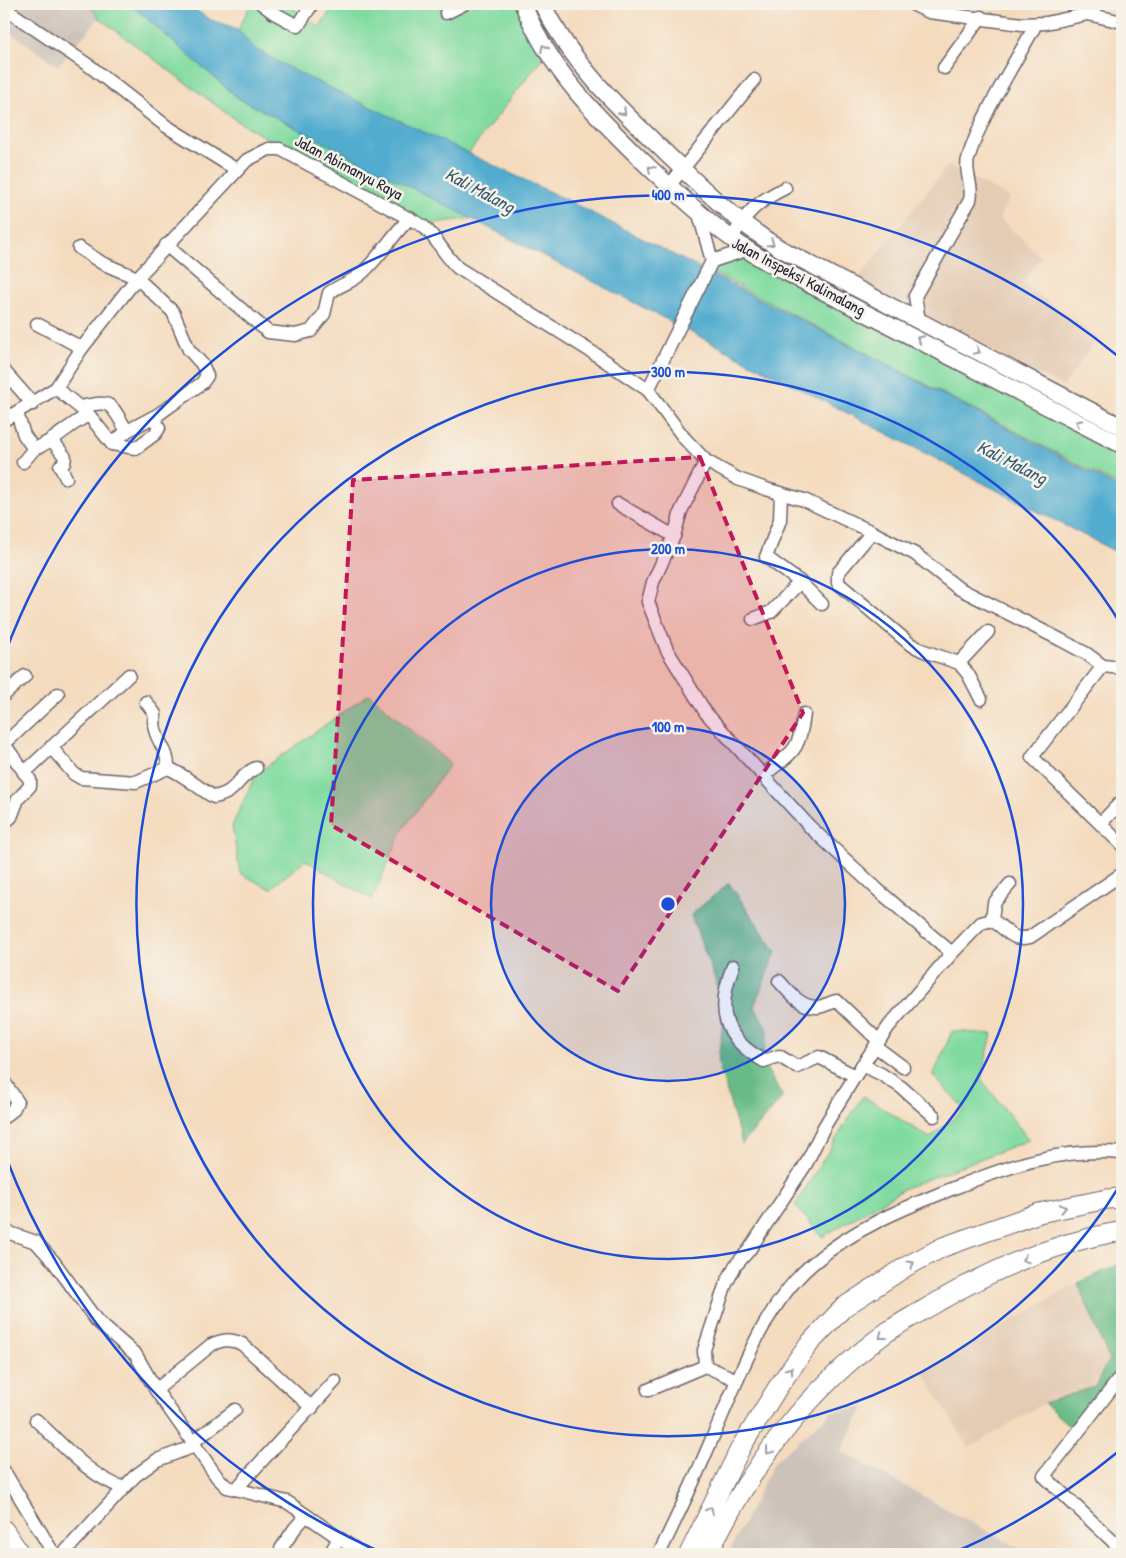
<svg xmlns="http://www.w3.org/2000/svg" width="1126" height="1558" viewBox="0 0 1126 1558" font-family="'Patrick Hand',sans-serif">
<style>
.built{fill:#e3cbb4}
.industrial{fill:#cdc2b9}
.green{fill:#81dba0;stroke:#527e6e}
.forest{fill:#68bb86;stroke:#456e60}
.water{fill:#51accf;stroke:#3a6785}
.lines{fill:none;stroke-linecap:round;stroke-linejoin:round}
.minor-casing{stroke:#6c6369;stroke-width:15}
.major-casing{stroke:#6c6369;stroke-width:19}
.highway-casing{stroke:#6c6369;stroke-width:21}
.minor{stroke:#fff;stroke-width:12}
.major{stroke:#fff;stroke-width:16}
.highway{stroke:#fff;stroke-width:19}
.oneway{stroke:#9c9ca7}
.marked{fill:#c2185b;fill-opacity:0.2;stroke:#c2185b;stroke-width:4;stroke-dasharray:10 6;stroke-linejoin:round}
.ring{fill:none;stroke:#1d4ed8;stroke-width:2.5}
.labels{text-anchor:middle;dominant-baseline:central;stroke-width:5;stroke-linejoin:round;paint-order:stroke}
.street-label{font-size:16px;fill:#22223b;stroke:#f7f3e8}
.water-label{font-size:18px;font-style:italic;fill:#355976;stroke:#f7f3e8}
.centre{fill:#1d4ed8;stroke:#f7f3e8;stroke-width:2.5}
.ring-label{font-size:15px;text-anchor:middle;font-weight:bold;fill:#1d4ed8;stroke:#f7f3e8;stroke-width:5;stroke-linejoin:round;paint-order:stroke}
</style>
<rect width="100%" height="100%" fill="#f7f3e8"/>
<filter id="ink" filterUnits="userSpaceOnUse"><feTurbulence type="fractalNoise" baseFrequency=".02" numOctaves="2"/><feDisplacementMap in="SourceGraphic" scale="10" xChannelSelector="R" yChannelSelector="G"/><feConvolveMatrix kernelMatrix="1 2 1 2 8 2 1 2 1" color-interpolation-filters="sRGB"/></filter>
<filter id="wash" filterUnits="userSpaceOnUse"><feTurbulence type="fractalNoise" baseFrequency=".0096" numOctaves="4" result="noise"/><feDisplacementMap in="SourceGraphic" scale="20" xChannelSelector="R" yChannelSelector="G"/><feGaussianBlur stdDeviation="1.12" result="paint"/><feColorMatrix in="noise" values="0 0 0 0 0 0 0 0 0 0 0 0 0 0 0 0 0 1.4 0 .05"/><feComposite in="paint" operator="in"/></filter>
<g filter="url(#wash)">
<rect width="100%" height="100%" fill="#f4dbbe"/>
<!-- built -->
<g class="built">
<path d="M 948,165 L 1009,198 L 999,218 L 1041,257 L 1022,283 L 1098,337 L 1063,387 L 856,281 Z"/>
<path d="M 1078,1283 L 1109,1359 L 1095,1387 L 1044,1403 L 969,1448 L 923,1372 Z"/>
</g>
<!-- industrial -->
<g class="industrial">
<path d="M 4,4 L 90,4 L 99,18 L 58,66 L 4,28 Z"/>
<path d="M 865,1406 L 841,1451 L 1029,1554 L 728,1554 L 774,1462 L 832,1412 Z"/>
</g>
<!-- green -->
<g class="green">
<path d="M 90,4 L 130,4 L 238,98 L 474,218 L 419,225 L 237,121 L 99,18 Z"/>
<path d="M 251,4 L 288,4 L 319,27 L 335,4 L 524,4 L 547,52 L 451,176 L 229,47 Z"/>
<path d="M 746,250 L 1122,445 L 1122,487 L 708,270 Z"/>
<path d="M 369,694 L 450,764 L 402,831 L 372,899 L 305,860 L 270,889 L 240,873 L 232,826 L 256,774 Z"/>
<path d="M 952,1031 L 992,1034 L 981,1079 L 1029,1140 L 907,1187 L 822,1237 L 795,1205 L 863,1096 L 930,1138 L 965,1109 L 933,1076 Z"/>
</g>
<!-- forest -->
<g class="forest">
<path d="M 729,883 L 776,952 L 754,1006 L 768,1030 L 762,1061 L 783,1097 L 742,1144 L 718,1062 L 725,1006 L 691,915 Z"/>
<path d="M 1122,1263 L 1122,1371 L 1074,1430 L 1044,1403 L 1095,1387 L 1109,1359 L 1078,1283 Z"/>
</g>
<!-- water -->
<path class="water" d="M 130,4 L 186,4 L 211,20 L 236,28 L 255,49 L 301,74 L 569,201 L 857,349 L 1122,489 L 1122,555 L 238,98 Z"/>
</g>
<g filter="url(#ink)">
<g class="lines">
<defs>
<g id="minor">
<path d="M 262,4 L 274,13 L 298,26 L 312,4"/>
<path d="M 912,4 L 929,12 L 1022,24 L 1046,23 L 1088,14 L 1122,22"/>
<path d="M 4,8 L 91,67 L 166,126 L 237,170"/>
<path d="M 446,13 L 464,4"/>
<path d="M 944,68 L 981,17"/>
<path d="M 669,186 L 754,80"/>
<path d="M 699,214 L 712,261 L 648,390 L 685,439 L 706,461 L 738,479 L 766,489 L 804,500 L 872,532 L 915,554 L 958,588 L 1061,640 L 1087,654 L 1103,666 L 1122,668"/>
<path d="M 731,240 C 746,212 757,202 785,188"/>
<path d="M 166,245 L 268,332 L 295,335 L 311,331 L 324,314 L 329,293 C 339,285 353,282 362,273 C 381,256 392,235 410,218"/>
<path d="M 79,248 L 102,263 L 137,278 L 173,312 L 189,350 L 202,364 L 207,376 L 202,383 L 159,414 L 127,431 L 112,444"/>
<path d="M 712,261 L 746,250"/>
<path d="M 919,321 L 915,296 L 970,200 C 974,186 964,173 968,159 C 980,117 1015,63 1036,24"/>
<path d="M 37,324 L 82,348"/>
<path d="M 4,371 L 33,404"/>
<path d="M 56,388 L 89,415 L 112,444 L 136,448 L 155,434 L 159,428 L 154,417"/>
<path d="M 81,407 C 114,398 111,406 127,431"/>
<path d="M 17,413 L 24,435 L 34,449 C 54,442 69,424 89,415"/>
<path d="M 4,420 L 56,388 L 82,348 L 137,278 L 247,160 L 269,149 L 280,149 L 423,226 C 437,238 444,255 458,268 L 595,354 L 648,390"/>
<path d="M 52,440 L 65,457 L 64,463 L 60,466 L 66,478"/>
<path d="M 706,461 L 681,511 L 674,536 L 653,582 L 648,602 L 667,650 L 706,713 L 810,827 L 879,891 L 952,953"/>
<path d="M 23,462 L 34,449"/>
<path d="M 781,493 L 780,520 L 766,557 L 800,582 L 822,604"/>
<path d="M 618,504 L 674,536"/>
<path d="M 872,532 L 838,573 L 838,583 L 910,644 L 924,651 L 959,663 L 968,674 L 981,699"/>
<path d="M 753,619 L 771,612 L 800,582"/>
<path d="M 959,663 L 988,632"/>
<path d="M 1103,666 L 1032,757 L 1122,845"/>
<path d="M 4,695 L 25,676"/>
<path d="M 146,702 L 155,714 C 150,739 169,746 168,768"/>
<path d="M 4,744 L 30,780 L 30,786 L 18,799 L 11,817 L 4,823"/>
<path d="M 4,744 L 58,694"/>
<path d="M 51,747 L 74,774 L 81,778 L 136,782 L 168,768 C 185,775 198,788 214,797 C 239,792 237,776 256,768"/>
<path d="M 24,773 L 129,675"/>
<path d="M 764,775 C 793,751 799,753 804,714"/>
<path d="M 1101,823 L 1122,801"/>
<path d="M 992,920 L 994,903 L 1010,884"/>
<path d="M 733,966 C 716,1010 722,1037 764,1061 L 779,1056 L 797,1067 L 819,1057 L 855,1076"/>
<path d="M 779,981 C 789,992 801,1008 818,1007 C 825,1006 831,1002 837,1001 L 879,1041"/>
<path d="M 875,1046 L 903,1067"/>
<path d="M 862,1065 L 881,1074 L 901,1087 L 934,1116"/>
<path d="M 4,1082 L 17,1101 L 13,1110 L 4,1117"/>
<path d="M 4,1231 L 36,1242 L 54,1262 L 97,1321 L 136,1355 L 156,1390 L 217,1477 L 227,1487 L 287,1502 L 362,1554"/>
<path d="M 1122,1375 L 1044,1476 L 1122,1550"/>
<path d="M 737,1380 L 705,1366 L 704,1350 L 725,1286 L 735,1266 L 749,1250 L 806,1164 L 824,1127 L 855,1076 L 889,1026 L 952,953 L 981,923 L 992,920 C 1007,929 1011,942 1030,937 L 1122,874"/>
<path d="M 156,1390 L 211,1345 C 223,1339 230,1339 242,1344 L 312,1408"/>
<path d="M 648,1390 L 705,1366"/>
<path d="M 36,1420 C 62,1444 90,1477 124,1488"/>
<path d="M 193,1442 L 235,1410"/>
<path d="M 4,1471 L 52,1551 L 57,1554"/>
<path d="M 236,1489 L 335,1381"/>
<path d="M 281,1549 L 295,1528 L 306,1516"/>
<path d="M 63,1554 L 135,1476 L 157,1460 L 195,1446"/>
<path d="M 330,1554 L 339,1538"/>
<path d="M 659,1554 C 677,1517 695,1479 711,1441 C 738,1381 761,1309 811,1265 C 852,1229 904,1208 954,1188 C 1009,1166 1062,1147 1122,1153"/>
</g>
<g id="major">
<path d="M 523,4 C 550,72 600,120 652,170 C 691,206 727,240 774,266 L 1122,445"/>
<path d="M 542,4 C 574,67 620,109 670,157 C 705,191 739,224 781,249 L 1122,427"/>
</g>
<g id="highway">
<path d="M 4,1530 L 20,1554"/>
<path d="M 689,1554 L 741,1447 L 778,1387 L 808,1345 L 844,1307 L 907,1266 L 943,1247 L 1039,1213 L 1107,1199 L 1122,1198"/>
<path d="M 708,1554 C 749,1468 809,1388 887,1332 C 903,1321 922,1311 939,1301 C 995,1268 1058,1242 1122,1231"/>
</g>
</defs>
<!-- minor casing -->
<use href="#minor" class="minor-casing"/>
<!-- major casing -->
<use href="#major" class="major-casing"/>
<!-- highway casing -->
<use href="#highway" class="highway-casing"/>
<!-- minor -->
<use href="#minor" class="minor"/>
<!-- major -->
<use href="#major" class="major"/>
<!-- highway -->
<use href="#highway" class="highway"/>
</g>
<!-- one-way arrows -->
<defs><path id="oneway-chevron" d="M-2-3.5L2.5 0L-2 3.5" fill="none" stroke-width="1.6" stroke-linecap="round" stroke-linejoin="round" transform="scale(1.25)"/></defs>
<g class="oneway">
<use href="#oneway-chevron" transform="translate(544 48) rotate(-117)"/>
<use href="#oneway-chevron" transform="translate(623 112) rotate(45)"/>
<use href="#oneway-chevron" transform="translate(651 169) rotate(-137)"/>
<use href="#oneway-chevron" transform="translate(771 243) rotate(32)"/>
<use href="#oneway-chevron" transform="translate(920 339) rotate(-153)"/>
<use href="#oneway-chevron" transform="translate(977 351) rotate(28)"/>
<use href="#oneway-chevron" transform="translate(1079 423) rotate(-152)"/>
<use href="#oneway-chevron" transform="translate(1063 1208) rotate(-12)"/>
<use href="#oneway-chevron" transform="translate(1025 1259) rotate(161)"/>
<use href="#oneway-chevron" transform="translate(911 1264) rotate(-29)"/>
<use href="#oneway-chevron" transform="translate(882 1336) rotate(142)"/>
<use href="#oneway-chevron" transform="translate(790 1370) rotate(-54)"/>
<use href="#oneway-chevron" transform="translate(769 1451) rotate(127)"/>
<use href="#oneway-chevron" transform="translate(710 1510) rotate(-64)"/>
</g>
</g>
<!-- marked area -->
<path class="marked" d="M 700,457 L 803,713 L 618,991 L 331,825 L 353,480 Z"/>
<!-- distance rings -->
<circle cx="668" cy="904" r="177" fill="#1d4ed8" fill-opacity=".12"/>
<g class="ring">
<circle cx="668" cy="904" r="177"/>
<circle cx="668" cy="904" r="355"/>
<path d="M1122 1182A532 532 0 1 1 1122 626"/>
<path d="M1119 1451A709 709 0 0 1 951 1554M385 1554A709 709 0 0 1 4 1152M4 656A709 709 0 0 1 1119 357"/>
</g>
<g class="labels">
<!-- street labels -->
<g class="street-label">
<text transform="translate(349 167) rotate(28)">Jalan Abimanyu Raya</text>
<text transform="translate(799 276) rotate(28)">Jalan Inspeksi Kalimalang</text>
</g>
<!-- water labels -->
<g class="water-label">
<text transform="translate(480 190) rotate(28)">Kali Malang</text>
<text transform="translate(1012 462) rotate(27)">Kali Malang</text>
</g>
</g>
<circle cx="668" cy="904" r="8" class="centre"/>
<g class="ring-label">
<text x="668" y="200">400 m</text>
<text x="668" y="377">300 m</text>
<text x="668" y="554">200 m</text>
<text x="668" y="732">100 m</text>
</g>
<!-- margin -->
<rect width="1126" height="1558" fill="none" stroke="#f7f3e8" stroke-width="20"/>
</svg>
